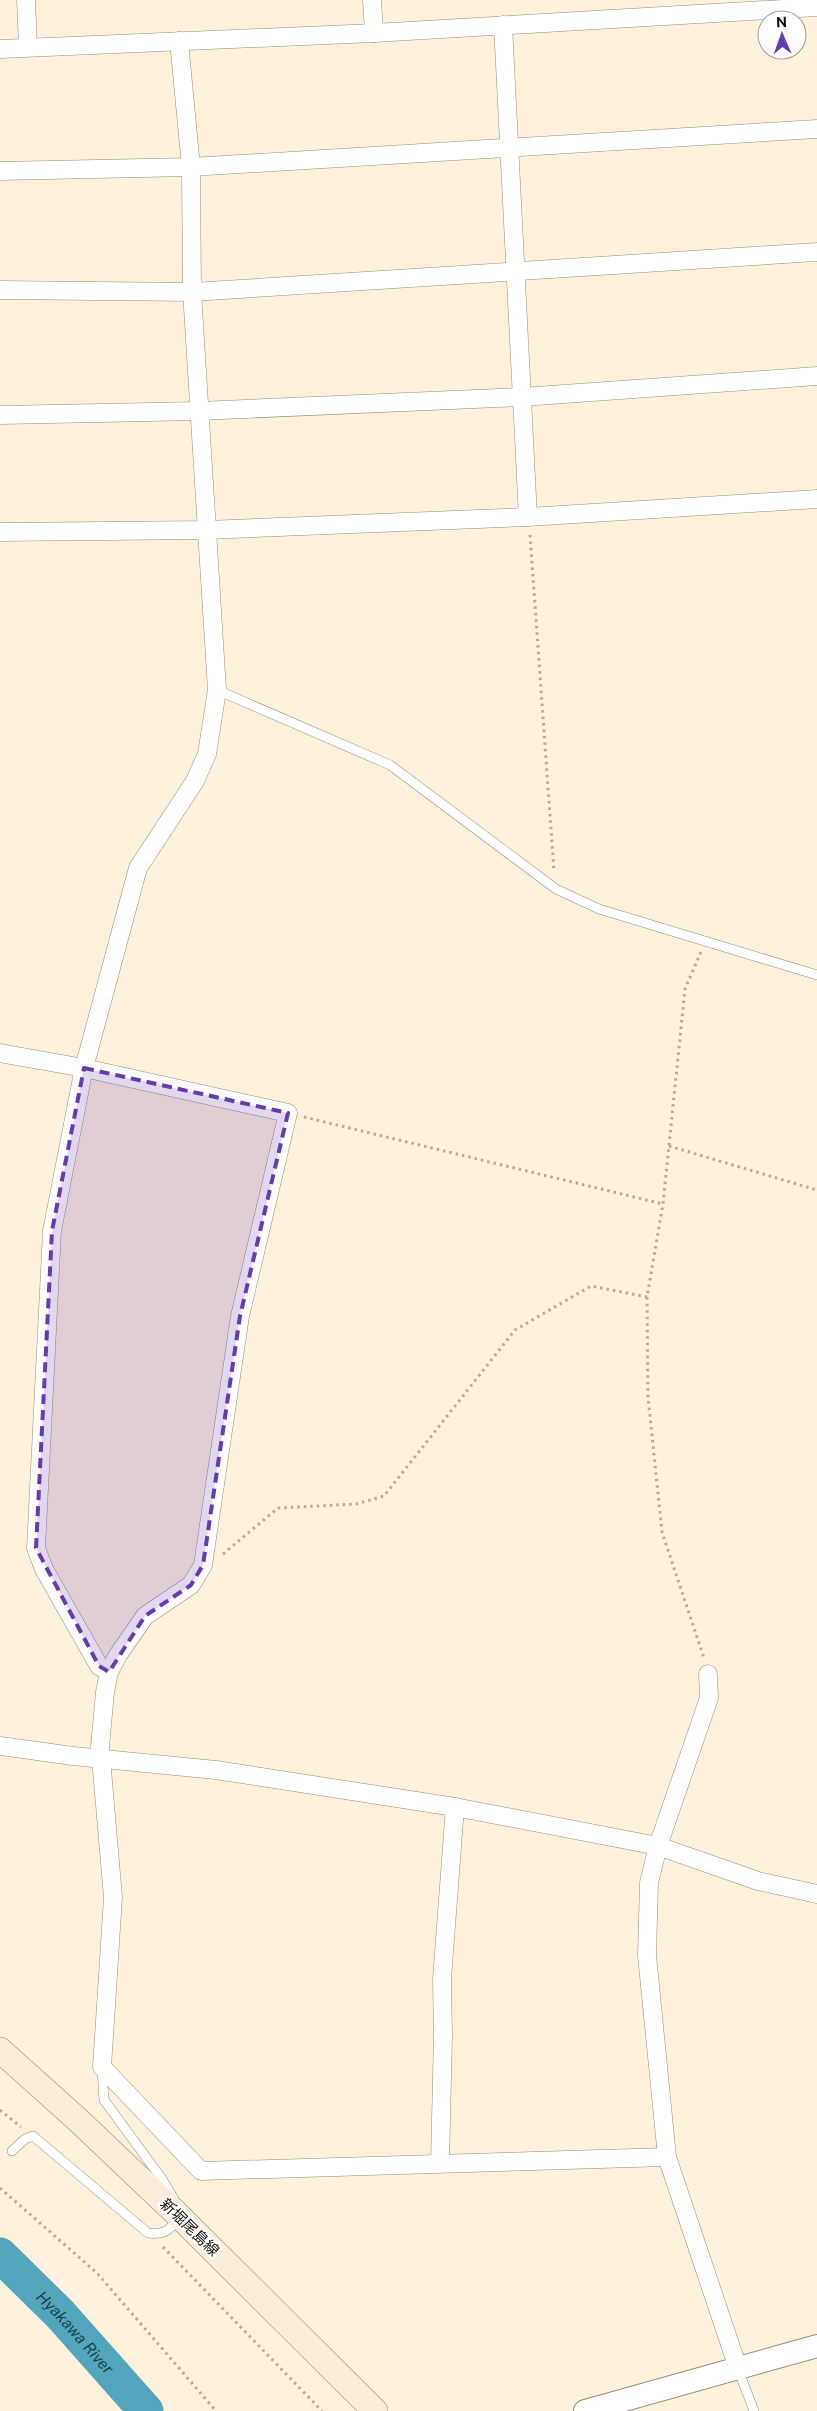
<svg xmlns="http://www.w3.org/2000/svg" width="817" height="2411" viewBox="0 0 817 2411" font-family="'Public Sans','Noto Sans JP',sans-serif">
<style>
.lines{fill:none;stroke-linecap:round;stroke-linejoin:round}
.river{stroke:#52a5ba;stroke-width:35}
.service-casing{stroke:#978b78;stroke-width:10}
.minor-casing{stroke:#978b78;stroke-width:19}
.tertiary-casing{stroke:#978b78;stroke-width:24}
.secondary-casing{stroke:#978b78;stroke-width:26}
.path{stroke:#b5ab9a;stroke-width:3;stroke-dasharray:2.5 4;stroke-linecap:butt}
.service{stroke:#fff;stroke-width:9}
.minor{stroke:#fff;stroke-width:18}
.tertiary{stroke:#fff;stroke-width:22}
.secondary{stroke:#faecd9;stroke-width:25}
.marked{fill:#673ab2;fill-opacity:0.2;stroke:#673ab2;stroke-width:4;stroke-dasharray:10 6;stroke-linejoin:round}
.labels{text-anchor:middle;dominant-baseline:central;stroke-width:5;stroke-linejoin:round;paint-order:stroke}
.street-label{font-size:15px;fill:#100c05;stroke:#fff}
.water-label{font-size:16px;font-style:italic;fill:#194049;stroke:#fff}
</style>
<rect width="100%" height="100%" fill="#fef1db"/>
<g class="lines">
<!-- river -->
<path class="river" id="s1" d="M 0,2255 L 60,2314 L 146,2411"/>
<defs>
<g id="service">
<path d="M 217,690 L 390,765 L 556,889 L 599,909 L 817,975"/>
<path d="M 102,2070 L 104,2100 L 162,2179 L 174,2199"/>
<path d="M 12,2151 L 25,2139 L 33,2136 L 148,2233 C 163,2235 169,2231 178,2219"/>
<path d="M 738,2369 L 754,2411"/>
</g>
<g id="minor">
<path d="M 26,0 L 28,47"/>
<path d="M 372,0 L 374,33"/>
<path d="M 503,25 L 528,517"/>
<path d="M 0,49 L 374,33 L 817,7"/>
<path d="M 0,171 L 191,167 L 817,129"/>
<path d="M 0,290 L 192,292 L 817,252"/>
<path d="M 0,415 L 199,411 L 522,397 L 817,376"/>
<path d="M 0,532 L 207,530 L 528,517 L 817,499"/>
<path d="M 0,1053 L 84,1068 L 288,1113 L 240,1316 L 203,1565 L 191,1585 L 145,1616 L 118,1655 L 109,1672 L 105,1692 L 100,1747 L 113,1897 L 102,2067 L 201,2171 L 667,2157"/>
<path d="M 109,1672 L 99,1666 L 44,1569 L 36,1548 L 52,1231 L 84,1068 L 138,868 L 195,781 L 207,754 L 217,690 L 192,292 L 191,167 L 179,41"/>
<path d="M 708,1674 L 709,1698 L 658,1846 L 649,1883 L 647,1955 L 667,2157 L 738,2368"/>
<path d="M 0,1746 L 73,1756 L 216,1770 L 455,1807 L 658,1846 L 758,1881 L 817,1894"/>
<path d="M 440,2162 L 443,2036 L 442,1979 L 455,1807"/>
</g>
<path id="tertiary" d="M 585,2411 L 817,2346"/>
<path id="secondary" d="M 0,2050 L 78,2120 L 179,2216 L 375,2411"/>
</defs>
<!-- service casing -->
<use href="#service" class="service-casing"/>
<!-- minor casing -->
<use href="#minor" class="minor-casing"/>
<!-- tertiary casing -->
<use href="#tertiary" class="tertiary-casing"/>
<!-- secondary casing -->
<use href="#secondary" class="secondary-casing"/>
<!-- path -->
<g class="path">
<path d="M 530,535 L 554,871"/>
<path d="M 701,952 L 685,989 L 663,1204 L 647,1297 L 648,1397 L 662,1532 L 704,1658"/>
<path d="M 304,1117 L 663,1204"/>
<path d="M 669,1146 L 817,1190"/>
<path d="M 223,1554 L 278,1508 L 356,1504 L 384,1496 L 515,1330 L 591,1286 L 647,1297"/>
<path d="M 0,2110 L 21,2127"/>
<path d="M 0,2188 L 97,2273 L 216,2411"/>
<path d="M 163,2247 L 322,2411"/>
</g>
<!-- service -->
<use href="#service" class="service"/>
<!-- minor -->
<use href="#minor" class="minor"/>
<!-- tertiary -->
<use href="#tertiary" class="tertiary"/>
<!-- secondary -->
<use href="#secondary" class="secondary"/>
</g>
<!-- marked area -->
<path class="marked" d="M 84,1068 L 288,1113 L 240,1316 L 203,1565 L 191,1585 L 145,1616 L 109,1672 L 99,1666 L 36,1548 L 52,1231 Z"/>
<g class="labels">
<!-- street labels -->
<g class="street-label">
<text transform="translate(190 2227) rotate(44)">新堀尾島線</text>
</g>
<!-- water labels -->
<g class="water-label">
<text stroke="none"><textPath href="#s1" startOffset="108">Hyakawa River</textPath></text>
</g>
</g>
<!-- north arrow -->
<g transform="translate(782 35) rotate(358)"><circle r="24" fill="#ffffff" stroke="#9f9e9b"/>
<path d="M0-4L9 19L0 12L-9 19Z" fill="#673ab2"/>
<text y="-8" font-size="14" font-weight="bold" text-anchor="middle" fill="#100c05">N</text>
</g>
</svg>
